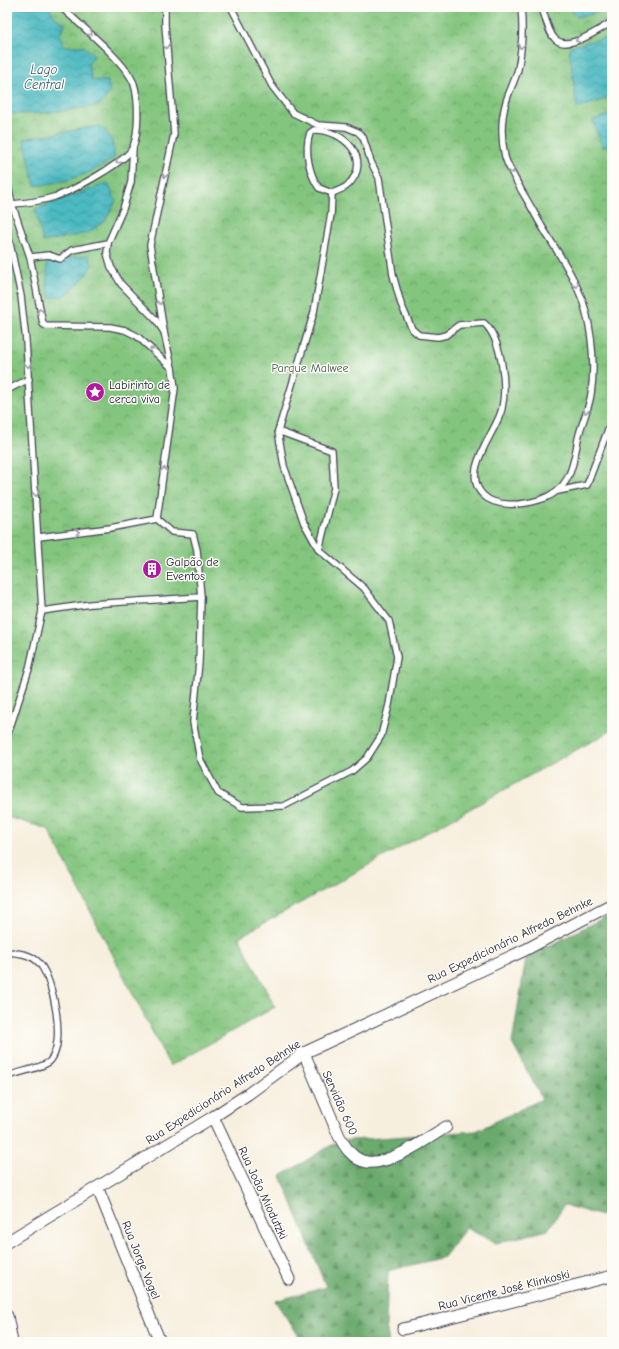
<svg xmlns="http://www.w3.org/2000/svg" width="619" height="1349" viewBox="0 0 619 1349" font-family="'Comic Neue',sans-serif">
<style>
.forest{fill:url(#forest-firs);stroke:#466654}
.park{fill:url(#park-crowns);stroke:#52745c}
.water{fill:url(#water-waves);stroke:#366e7e}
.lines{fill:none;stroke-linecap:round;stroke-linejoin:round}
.service-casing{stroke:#424153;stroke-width:8}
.minor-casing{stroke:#424153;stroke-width:13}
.service{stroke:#fff;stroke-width:5.5}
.minor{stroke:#fff;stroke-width:11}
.oneway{stroke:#9c9ca7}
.labels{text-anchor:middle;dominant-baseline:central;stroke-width:3;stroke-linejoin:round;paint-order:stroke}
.park-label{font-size:12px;fill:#445b52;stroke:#fdfcf7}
.poi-label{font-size:12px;fill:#22223b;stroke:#fdfcf7;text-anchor:start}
.street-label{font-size:12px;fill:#22223b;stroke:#fdfcf7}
.water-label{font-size:13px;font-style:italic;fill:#325f71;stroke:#fdfcf7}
</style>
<defs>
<pattern id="forest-firs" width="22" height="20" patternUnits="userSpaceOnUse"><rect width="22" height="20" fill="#6aaa6d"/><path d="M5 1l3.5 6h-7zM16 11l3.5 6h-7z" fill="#578a5b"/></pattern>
<pattern id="park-crowns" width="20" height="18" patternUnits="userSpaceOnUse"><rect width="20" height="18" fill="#83c57e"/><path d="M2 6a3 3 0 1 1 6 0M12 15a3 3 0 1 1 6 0" fill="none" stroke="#6ba068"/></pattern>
<pattern id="water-waves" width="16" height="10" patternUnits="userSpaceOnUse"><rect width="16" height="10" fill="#4bbac1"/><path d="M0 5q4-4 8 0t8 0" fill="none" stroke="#3e979e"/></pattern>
</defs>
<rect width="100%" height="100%" fill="#fdfcf7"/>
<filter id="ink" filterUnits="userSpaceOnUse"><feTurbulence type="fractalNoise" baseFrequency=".025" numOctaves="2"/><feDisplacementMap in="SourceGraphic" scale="8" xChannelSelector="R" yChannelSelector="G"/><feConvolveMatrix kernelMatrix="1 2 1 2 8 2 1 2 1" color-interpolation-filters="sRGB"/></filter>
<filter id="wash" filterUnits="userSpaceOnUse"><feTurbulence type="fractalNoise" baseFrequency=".012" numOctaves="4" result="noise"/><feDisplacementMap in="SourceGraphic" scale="16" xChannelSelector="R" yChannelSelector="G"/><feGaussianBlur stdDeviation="0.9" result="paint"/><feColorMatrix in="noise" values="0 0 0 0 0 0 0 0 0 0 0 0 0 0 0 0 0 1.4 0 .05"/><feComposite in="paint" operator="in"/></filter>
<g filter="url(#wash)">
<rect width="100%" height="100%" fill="#f7efde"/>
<!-- forest -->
<path class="forest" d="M 612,913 L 612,1214 L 602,1216 L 564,1205 L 548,1230 L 496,1243 L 466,1228 L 444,1257 L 388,1271 L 386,1326 L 389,1342 L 303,1342 L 275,1301 L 326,1287 L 281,1176 L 338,1141 L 476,1131 L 542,1099 L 512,1043 L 526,958 Z"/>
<!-- park -->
<path class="park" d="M 7,7 L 612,7 L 612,730 L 239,937 L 275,1007 L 170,1066 L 48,829 L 7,817 Z"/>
<!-- water -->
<g class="water">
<path d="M 7,7 L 49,7 L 55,17 L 65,24 L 60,34 L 65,46 L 83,46 L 95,55 L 88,64 L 92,80 L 108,81 L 110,92 L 99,106 L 44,113 L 7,114 Z"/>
<path d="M 567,7 L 603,7 L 592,14 L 578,17 Z"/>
<path d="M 612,36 L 612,97 L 577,108 L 569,47 Z"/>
<path d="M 612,114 L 612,144 L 602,147 L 593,120 Z"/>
<path d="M 99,126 C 111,134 115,145 114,158 C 90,176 64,182 35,186 L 24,139 Z"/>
<path d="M 108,183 L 116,201 L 105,221 L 88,233 L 43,242 L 35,209 Z"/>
<path d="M 89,255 L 92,265 C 88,273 72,293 63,296 C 59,297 54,297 50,297 L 47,285 L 47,261 Z"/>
</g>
</g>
<g filter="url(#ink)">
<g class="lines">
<defs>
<g id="service">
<path d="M 231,7 L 272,86 L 293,113 L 318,125 L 346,127 L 358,132 L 363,137 L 371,162 L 379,178 L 393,275 L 401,304 L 412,329 L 419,335 L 438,337 L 446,335 L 459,325 L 484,323 C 502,339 507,386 502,408 C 498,431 459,471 483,495 C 496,508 523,505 539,500 C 570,491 573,467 578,439 C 581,424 589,409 591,394 C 596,361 591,316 577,287 C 566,262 549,240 536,216 C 527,199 510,173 505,157 C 501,139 501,119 506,102 C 509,91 515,81 518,69 C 522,49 523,27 521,7"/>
<path d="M 542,7 C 545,17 548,32 555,39 C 568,52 600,29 612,22"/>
<path d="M 314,130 C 343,129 374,159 348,185 C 344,189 337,191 332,193 L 319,188 C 309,174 304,150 310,133 Z"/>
<path d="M 133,148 L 131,182 L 123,209 L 108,243 L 107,253 L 111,267 L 121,284 L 156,320 L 164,332 L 172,368"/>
<path d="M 7,179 L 12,204 C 26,203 41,201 54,197 C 70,192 127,162 133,147 C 139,132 139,100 134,84 C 126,62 79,24 61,7"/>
<path d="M 12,204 L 30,257 L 43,324 L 46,326 L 110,327 L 125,330 L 137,336 L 172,368 L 175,388 L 157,519 L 110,528 L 39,537"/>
<path d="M 7,229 L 21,296 L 26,341 L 42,611 L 91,604 L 201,597"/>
<path d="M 30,257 L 49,255 L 60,259 L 72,250 L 108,243"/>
<path d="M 164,332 L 150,245 L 174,134 L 165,25 L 165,7"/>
<path d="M 7,390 L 29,379"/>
<path d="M 278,431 L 332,451 L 334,488 L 319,550"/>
<path d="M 558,491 L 587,485 L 612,419"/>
<path d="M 157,519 L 172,532 L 193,534 L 197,550 L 201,597 L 199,662 L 193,722 L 200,759 L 218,793 L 242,807 L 284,806 L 352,771 L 367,758 L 381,736 L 389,705 L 397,657 L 389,621 L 364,588 L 319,550 L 304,523 L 284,466 L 278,431 L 314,312 L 331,214 L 332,193"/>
<path d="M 7,737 L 29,669 L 42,611"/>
<path d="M 7,952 C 19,953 32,954 40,964 C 54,982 66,1043 50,1061 C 45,1067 16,1073 7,1076"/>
</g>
<g id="minor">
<path d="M 304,1053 L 339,1136 C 345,1147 353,1160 367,1162 C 391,1165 426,1139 446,1127"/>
<path d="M 213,1117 L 289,1279"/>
<path d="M 98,1189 L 160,1342"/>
<path d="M 7,1242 L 213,1117 L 248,1094 L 304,1053 L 525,950 L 612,904"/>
<path d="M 7,1316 L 12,1342"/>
<path d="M 403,1329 L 612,1276"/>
</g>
</defs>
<!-- service casing -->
<use href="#service" class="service-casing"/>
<!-- minor casing -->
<use href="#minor" class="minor-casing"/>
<!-- service -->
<use href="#service" class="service"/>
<!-- minor -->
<use href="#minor" class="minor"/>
</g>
<!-- one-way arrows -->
<defs><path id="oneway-chevron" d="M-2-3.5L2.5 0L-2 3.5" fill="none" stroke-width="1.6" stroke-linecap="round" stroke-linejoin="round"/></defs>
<g class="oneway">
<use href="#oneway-chevron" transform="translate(90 33) rotate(43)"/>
<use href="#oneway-chevron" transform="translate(578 40) rotate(161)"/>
<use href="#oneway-chevron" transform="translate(166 46) rotate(85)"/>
<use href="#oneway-chevron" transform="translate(521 46) rotate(97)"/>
<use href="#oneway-chevron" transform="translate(118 161) rotate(141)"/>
<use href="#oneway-chevron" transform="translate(512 171) rotate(63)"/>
<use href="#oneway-chevron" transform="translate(165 175) rotate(103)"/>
<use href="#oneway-chevron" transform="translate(576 285) rotate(63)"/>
<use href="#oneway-chevron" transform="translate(160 302) rotate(81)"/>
<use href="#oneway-chevron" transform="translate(40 311) rotate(-100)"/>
<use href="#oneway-chevron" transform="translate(152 350) rotate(-138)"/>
<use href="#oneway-chevron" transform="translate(28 365) rotate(86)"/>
<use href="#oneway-chevron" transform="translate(586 411) rotate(106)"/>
<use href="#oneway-chevron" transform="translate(164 470) rotate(-82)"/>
<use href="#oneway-chevron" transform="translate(36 494) rotate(86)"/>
<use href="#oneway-chevron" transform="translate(77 532) rotate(-8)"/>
</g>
</g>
<!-- icons -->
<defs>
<symbol id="sight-disc" viewBox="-11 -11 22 22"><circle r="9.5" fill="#b5179e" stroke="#fdfcf7"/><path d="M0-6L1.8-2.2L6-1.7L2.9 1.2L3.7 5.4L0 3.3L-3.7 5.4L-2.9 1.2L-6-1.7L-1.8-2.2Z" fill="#fff"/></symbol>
<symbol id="building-disc" viewBox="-11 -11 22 22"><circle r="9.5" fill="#b5179e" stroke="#fdfcf7"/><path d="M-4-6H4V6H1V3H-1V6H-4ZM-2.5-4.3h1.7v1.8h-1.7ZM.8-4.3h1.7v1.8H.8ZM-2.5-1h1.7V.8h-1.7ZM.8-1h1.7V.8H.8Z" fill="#fff"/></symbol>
</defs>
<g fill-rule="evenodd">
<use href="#sight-disc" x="84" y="381" width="22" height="22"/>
<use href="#building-disc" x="141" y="558" width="22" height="22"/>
</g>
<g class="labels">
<!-- park labels -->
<g class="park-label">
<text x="310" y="368">Parque Malwee</text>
</g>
<!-- poi labels -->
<g class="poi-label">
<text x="109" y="385">Labirinto de<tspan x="109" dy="14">cerca viva</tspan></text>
<text x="166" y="562">Galpão de<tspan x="166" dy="14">Eventos</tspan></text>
</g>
<!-- street labels -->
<g class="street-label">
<text transform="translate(510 940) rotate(-26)">Rua Expedicionário Alfredo Behnke</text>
<text transform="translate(223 1092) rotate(-33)">Rua Expedicionário Alfredo Behnke</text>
<text transform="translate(340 1103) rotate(66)">Servidão 600</text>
<text transform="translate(263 1193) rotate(65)">Rua João Miodutzki</text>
<text transform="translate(141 1260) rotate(68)">Rua Jorge Vogel</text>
<text transform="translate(504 1290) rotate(-14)">Rua Vicente José Klinkoski</text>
</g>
<!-- water labels -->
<g class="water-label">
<text x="44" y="69">Lago<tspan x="44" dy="15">Central</tspan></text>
</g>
</g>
<!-- margin -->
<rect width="619" height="1349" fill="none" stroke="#fdfcf7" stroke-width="24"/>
</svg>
